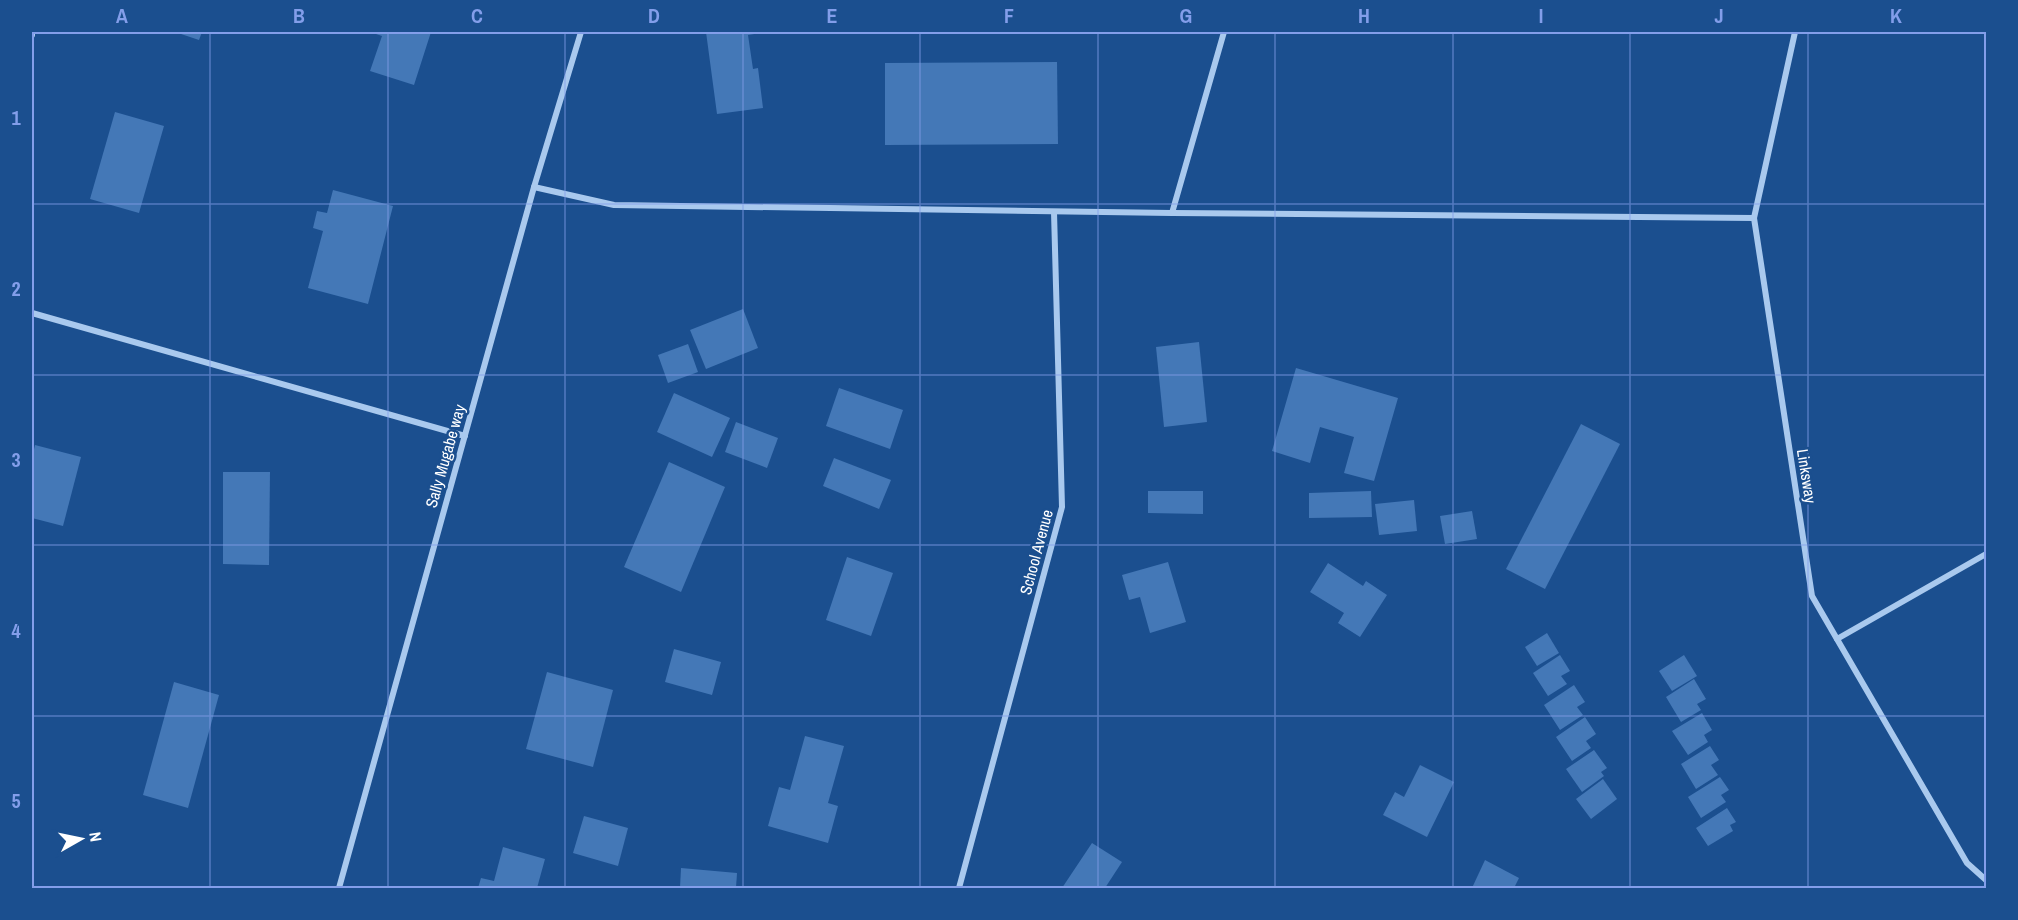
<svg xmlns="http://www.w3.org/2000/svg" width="2018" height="920" viewBox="0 0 2018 920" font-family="'Archivo Narrow',sans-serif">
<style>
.building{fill:#4478b7}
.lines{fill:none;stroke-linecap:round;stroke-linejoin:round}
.minor{stroke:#a9c9ee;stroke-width:6}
.grid{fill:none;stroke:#839eea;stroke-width:1.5;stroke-opacity:0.55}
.labels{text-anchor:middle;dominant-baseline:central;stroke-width:5;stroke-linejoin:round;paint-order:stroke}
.street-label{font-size:16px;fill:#fff;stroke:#1b4f8f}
.neatline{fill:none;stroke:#839eea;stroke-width:2}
.grid-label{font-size:20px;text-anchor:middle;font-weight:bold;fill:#839eea}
</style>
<rect width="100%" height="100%" fill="#1b4f8f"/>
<!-- building -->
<g class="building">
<path d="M 175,32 L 202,32 L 199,40 Z"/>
<path d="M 370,32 L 431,32 L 414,85 L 370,71 L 382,36 Z"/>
<path d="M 706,32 L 767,32 L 748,35 L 753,69 L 758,68 L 763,108 L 717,114 Z"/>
<path d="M 1057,62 L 1058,144 L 885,145 L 885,63 Z"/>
<path d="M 115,112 L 164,126 L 139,213 L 90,199 Z"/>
<path d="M 333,190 L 393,206 L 368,304 L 308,288 L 323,231 L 313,228 L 317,211 L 327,213 Z"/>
<path d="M 743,309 L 758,348 L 706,369 L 690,330 Z"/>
<path d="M 1199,342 L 1207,422 L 1164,427 L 1156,347 Z"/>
<path d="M 688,344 L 698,372 L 668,383 L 658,355 Z"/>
<path d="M 1296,368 L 1398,398 L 1374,481 L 1344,473 L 1354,437 L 1320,427 L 1310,463 L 1272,451 Z"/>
<path d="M 839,388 L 903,410 L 890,449 L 826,426 Z"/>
<path d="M 674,393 L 730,418 L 712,457 L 657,432 Z"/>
<path d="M 736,422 L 778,438 L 767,468 L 725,452 Z"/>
<path d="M 1581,424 L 1620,444 L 1545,589 L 1506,569 Z"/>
<path d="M 35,445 L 81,457 L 63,526 L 32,518 L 32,458 Z"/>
<path d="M 834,458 L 891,480 L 879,509 L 823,486 Z"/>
<path d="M 669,462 L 725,487 L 681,592 L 624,567 Z"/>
<path d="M 223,472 L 270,472 L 269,565 L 223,564 Z"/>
<path d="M 1148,491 L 1203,491 L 1203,514 L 1148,513 Z"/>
<path d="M 1371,491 L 1372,517 L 1309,518 L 1309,493 Z"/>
<path d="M 1414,500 L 1417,531 L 1379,535 L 1375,504 Z"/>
<path d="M 1472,511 L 1477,539 L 1445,544 L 1440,516 Z"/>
<path d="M 847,557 L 893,573 L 871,636 L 826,620 Z"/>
<path d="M 1168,562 L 1186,622 L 1150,633 L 1140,597 L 1129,600 L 1122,575 Z"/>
<path d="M 1328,563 L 1363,586 L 1366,581 L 1387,595 L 1360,637 L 1338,623 L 1344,613 L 1310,592 Z"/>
<path d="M 1547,633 L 1559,653 L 1537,666 L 1525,647 Z"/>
<path d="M 674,649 L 721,662 L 712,695 L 665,682 Z"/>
<path d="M 1560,655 L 1570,671 L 1561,676 L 1567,684 L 1548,696 L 1533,673 Z"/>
<path d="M 1684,655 L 1697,676 L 1672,691 L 1659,671 Z"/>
<path d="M 547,672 L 613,690 L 593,767 L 526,749 Z"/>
<path d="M 1694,679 L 1706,699 L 1697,704 L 1701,710 L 1681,722 L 1666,697 Z"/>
<path d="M 174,682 L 219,695 L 188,808 L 143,795 Z"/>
<path d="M 1574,685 L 1585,702 L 1577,707 L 1583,715 L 1560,730 L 1544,705 Z"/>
<path d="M 1702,713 L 1712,730 L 1704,735 L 1708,742 L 1688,755 L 1672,731 Z"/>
<path d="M 1585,717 L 1596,734 L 1586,741 L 1591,748 L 1572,761 L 1556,737 Z"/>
<path d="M 805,736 L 844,746 L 828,803 L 838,806 L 828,843 L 768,826 L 779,787 L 790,790 Z"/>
<path d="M 1710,746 L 1719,760 L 1711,765 L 1718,775 L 1696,789 L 1681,764 Z"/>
<path d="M 1594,750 L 1607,768 L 1601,772 L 1604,776 L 1582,792 L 1566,769 Z"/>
<path d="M 1420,765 L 1454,782 L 1427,837 L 1383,815 L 1395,792 L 1404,797 Z"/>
<path d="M 1720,777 L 1729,790 L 1721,795 L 1726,802 L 1701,818 L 1688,797 Z"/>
<path d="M 1603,779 L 1617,799 L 1591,819 L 1576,799 Z"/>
<path d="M 1727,808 L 1736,822 L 1730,825 L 1733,831 L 1708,846 L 1696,828 Z"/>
<path d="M 584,816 L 628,828 L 618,866 L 573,853 Z"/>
<path d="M 1092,843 L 1122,862 L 1105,888 L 1062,888 Z"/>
<path d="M 503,847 L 545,859 L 537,888 L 478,888 L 481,878 L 494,881 Z"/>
<path d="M 1485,860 L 1519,878 L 1514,888 L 1472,888 Z"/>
<path d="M 681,868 L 737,873 L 736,888 L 680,888 Z"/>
</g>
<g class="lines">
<!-- minor -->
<g class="minor">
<path d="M 1795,32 L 1754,218 L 1812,596 L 1967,863 L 1986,880"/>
<path d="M 32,35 L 32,32"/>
<path d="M 534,187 L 614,205 L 1172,213 L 1754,218"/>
<path d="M 1172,213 L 1224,32"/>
<path d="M 32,313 L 465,436"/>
<path d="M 1837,639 L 1986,554"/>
<path d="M 339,888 L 534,187 L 581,32"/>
<path d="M 959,888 L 1062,507 L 1054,212"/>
</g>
</g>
<!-- grid -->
<path class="grid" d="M 210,32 L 210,888M 388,32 L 388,888M 565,32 L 565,888M 743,32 L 743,888M 920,32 L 920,888M 1098,32 L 1098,888M 1275,32 L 1275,888M 1453,32 L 1453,888M 1630,32 L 1630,888M 1808,32 L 1808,888M 32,204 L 1986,204M 32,375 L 1986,375M 32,545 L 1986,545M 32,716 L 1986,716"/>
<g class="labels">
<!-- street labels -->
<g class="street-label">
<text transform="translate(445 456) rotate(-74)">Sally Mugabe way</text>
<text transform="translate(1807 476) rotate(81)">Linksway</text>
<text transform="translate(1036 552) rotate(-75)">School Avenue</text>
</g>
</g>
<!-- border -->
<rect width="2018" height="920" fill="none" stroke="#1b4f8f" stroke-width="66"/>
<!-- north arrow -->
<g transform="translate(81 839) rotate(81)" stroke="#1b4f8f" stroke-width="4.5" paint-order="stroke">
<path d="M0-4.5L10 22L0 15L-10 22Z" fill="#ffffff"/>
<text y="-9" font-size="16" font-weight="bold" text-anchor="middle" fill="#ffffff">N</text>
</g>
<rect x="33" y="33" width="1952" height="854" class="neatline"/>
<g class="grid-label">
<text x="122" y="23">A</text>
<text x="299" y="23">B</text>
<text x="477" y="23">C</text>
<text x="654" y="23">D</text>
<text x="832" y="23">E</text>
<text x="1009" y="23">F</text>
<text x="1186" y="23">G</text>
<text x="1364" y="23">H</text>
<text x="1541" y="23">I</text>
<text x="1719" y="23">J</text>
<text x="1896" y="23">K</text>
<text x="16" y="125">1</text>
<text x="16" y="296">2</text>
<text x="16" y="467">3</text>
<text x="16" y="638">4</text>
<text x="16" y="808">5</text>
</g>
</svg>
